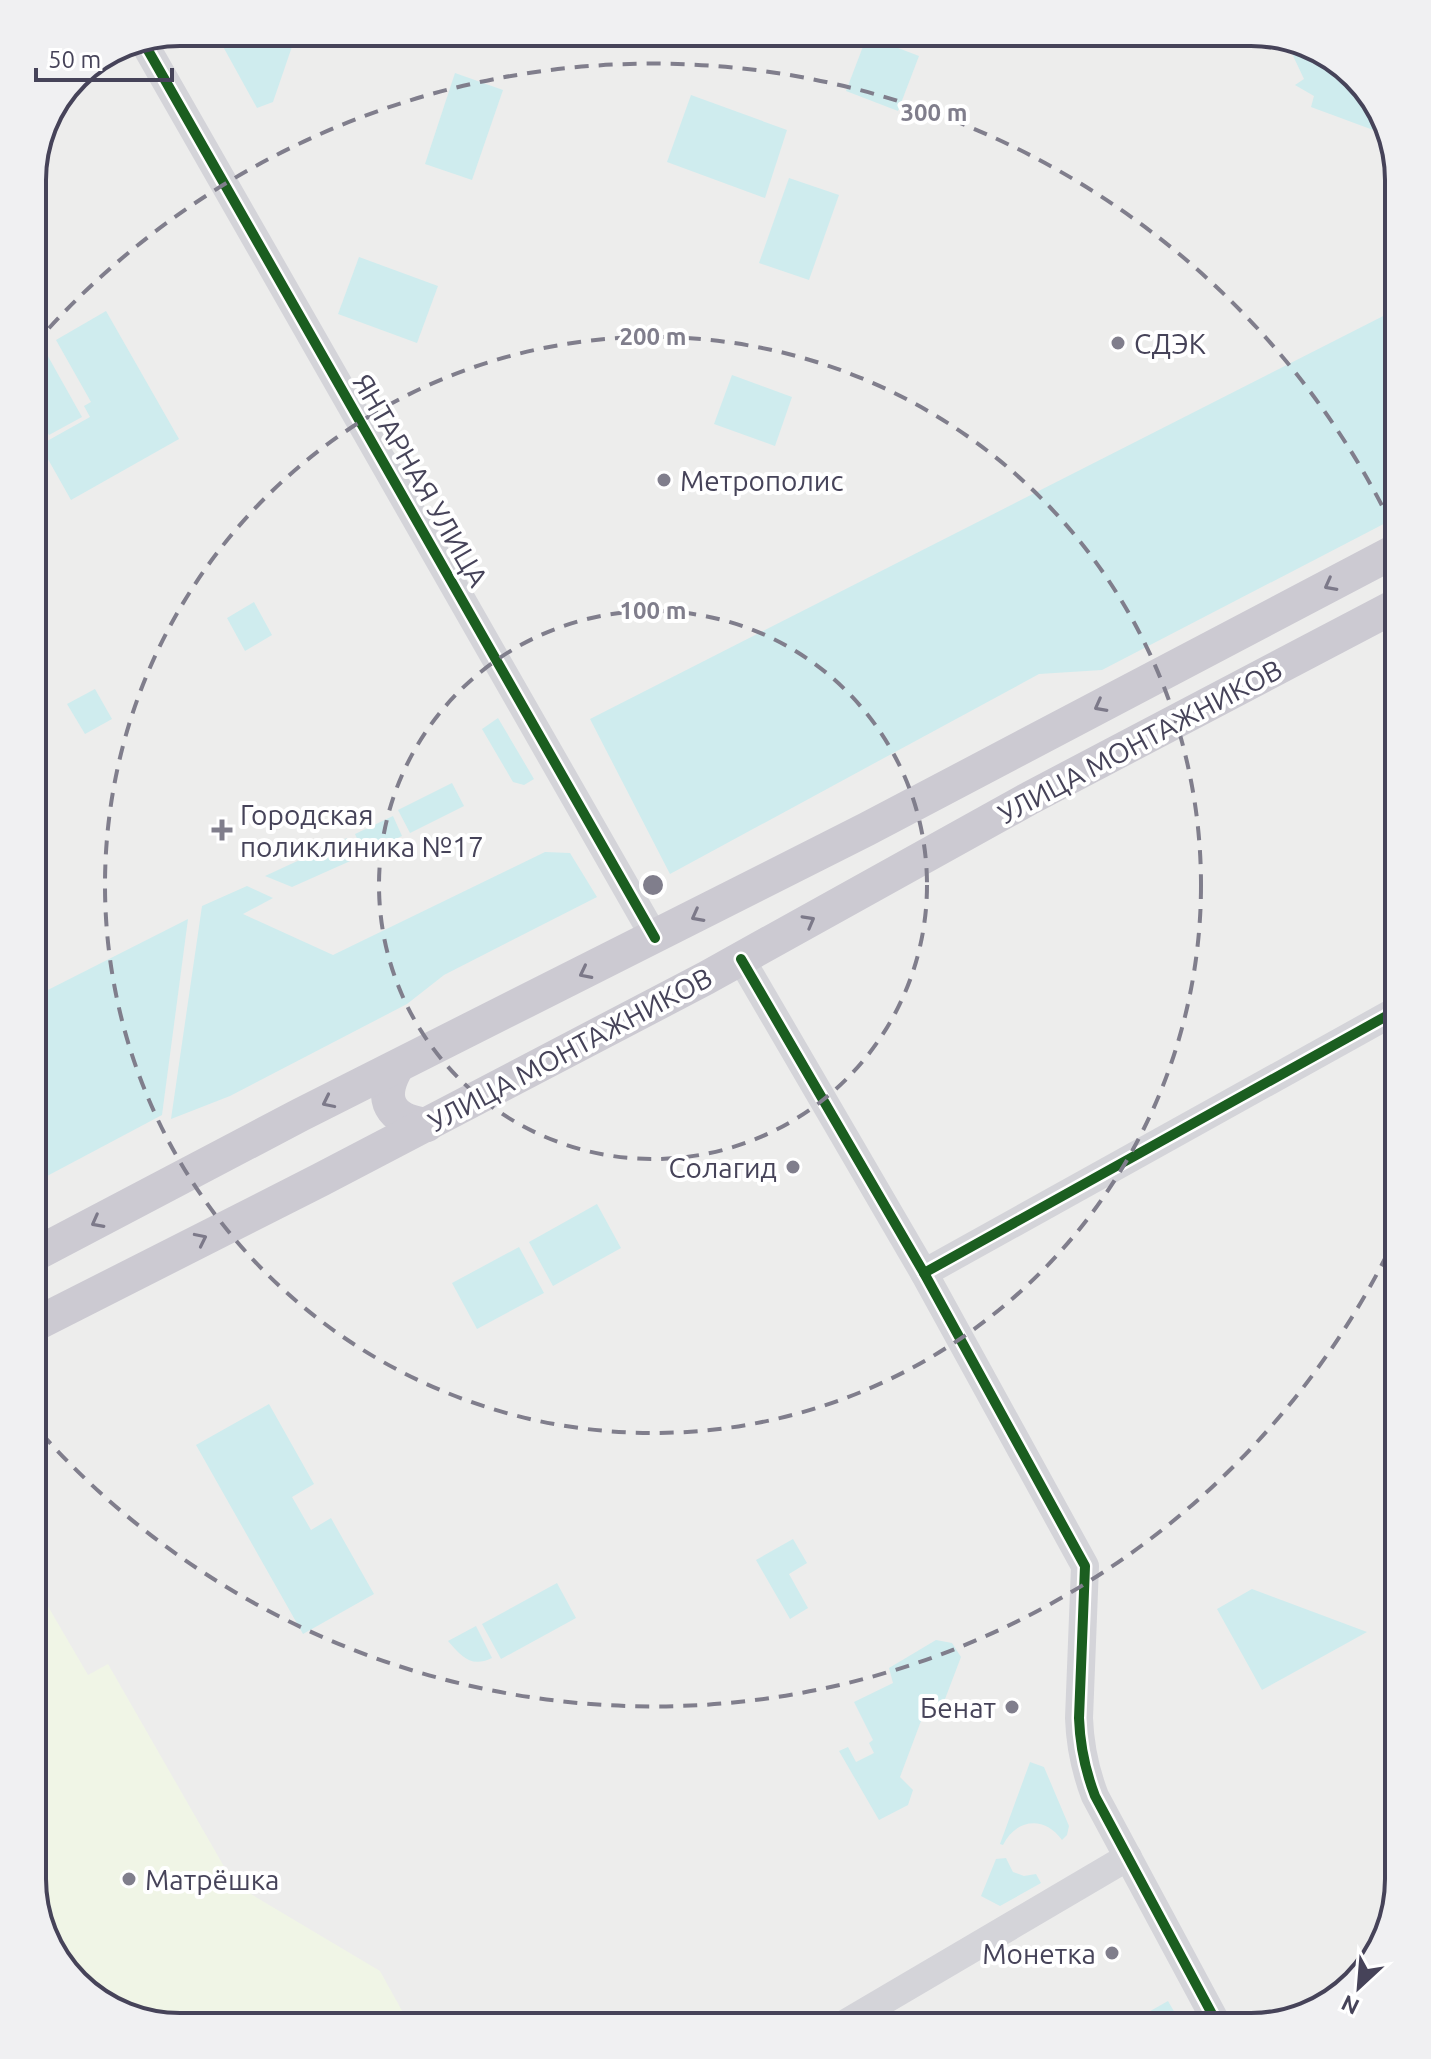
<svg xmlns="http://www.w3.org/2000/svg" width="1431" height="2059" viewBox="0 0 1431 2059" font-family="Ubuntu,sans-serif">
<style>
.commercial{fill:#f0f5e6}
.green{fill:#cfecee}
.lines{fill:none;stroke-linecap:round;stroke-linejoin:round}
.minor{stroke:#d4d4d9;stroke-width:28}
.major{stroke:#cccad2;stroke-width:34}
.cycleway-casing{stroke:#fff;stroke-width:15}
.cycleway{stroke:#1b5e20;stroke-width:10}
.oneway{stroke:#7c7989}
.ring{fill:none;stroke:#807e8c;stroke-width:4;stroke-dasharray:14 10}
.poi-dot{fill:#807e8c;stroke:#fff;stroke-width:3}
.labels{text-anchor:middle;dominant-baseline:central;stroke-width:8;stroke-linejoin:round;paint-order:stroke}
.poi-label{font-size:28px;fill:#464359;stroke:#fff;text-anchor:start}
.street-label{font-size:28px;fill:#464359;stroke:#fff}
.rim{fill:none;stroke:#464359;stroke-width:4}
.centre{fill:#807e8c;stroke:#fff;stroke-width:4}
.ring-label{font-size:24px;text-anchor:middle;font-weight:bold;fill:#807e8c;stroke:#fff;stroke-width:8;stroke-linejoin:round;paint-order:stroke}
</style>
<rect width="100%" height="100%" fill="#ededec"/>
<!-- commercial -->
<path class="commercial" d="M 32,1579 L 88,1675 L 108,1664 L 234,1884 L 380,1971 L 411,2027 L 171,2027 L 106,2007 L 52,1953 L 32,1879 Z"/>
<!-- green -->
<g class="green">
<path d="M 215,32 L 297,32 L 273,102 L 257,108 Z"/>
<path d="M 867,36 L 919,56 L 898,111 L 846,91 Z"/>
<path d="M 1289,41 L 1325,52 L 1379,106 L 1386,133 L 1384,134 L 1311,107 L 1314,96 L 1295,85 L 1304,79 L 1287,43 Z"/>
<path d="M 455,73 L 503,90 L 472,180 L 425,164 Z"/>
<path d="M 691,95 L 787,130 L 765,198 L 667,162 Z"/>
<path d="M 789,178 L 839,195 L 809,280 L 759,263 Z"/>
<path d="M 359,257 L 438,286 L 417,343 L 338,314 Z"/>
<path d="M 1399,308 L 1399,516 L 1102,670 L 1039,674 L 670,874 L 590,719 Z"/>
<path d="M 106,311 L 179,439 L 71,500 L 40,445 L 90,417 L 84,406 L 91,402 L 56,340 Z"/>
<path d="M 45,351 L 82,417 L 49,435 L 32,406 L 32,358 Z"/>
<path d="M 732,375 L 792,397 L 775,446 L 714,424 Z"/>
<path d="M 254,602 L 272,635 L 245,651 L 227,618 Z"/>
<path d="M 95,689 L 112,719 L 85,734 L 67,704 Z"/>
<path d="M 498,718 L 534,779 L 524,785 L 513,782 L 482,729 Z"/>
<path d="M 452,783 L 464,806 L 410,833 L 398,810 Z"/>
<path d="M 393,816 L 402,836 L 364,854 L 355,834 Z"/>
<path d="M 347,838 L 357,858 L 292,887 L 265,876 Z"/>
<path d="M 545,852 L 570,853 L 597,897 L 444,975 L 407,1004 L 230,1096 L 171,1119 L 202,906 L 247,886 L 273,898 L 243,914 L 333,955 Z"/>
<path d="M 188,919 L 162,1115 L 32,1184 L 32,998 Z"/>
<path d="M 597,1204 L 621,1248 L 553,1286 L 529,1242 Z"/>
<path d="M 519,1247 L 544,1293 L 477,1329 L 452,1283 Z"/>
<path d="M 269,1404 L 314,1484 L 292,1497 L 311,1530 L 331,1518 L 374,1594 L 303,1634 L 196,1445 Z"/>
<path d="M 793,1539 L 807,1563 L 789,1574 L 808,1608 L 790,1619 L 756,1560 Z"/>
<path d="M 557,1583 L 576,1618 L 501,1659 L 482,1624 Z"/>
<path d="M 1252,1589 L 1367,1632 L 1262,1690 L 1217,1609 Z"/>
<path d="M 476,1626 L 492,1658 C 471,1668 462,1657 448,1641 Z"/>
<path d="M 936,1640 L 952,1643 L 961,1657 L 937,1720 L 921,1721 L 900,1777 L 913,1790 L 908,1805 L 879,1820 L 839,1751 L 848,1747 L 856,1762 L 874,1753 L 869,1743 L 873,1740 L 854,1702 L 893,1683 L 889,1668 Z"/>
<path d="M 1030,1762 L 1044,1767 L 1069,1826 L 1067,1835 L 1062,1840 C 1044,1815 1016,1819 1003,1845 L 1000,1844 Z"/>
<path d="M 1006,1858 L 1013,1872 L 1024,1876 L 1036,1874 L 1041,1883 L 1000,1906 L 981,1896 L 996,1859 Z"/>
<path d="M 1168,2001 L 1183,2027 L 1122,2027 Z"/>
</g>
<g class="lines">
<!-- minor -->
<g class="minor">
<path d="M 145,45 L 655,938"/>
<path d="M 741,959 L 924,1273 L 1085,1566 L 1079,1718 C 1080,1746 1085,1770 1095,1796 L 1219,2027"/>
<path d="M 924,1273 L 1399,1009"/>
<path d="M 839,2027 L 1128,1857"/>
</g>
<!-- major -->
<g class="major">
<path d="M 397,1067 C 378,1100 390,1120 427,1125"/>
<path d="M 32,1256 L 300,1115 L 867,829 L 1399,549"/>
<path d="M 32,1326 L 320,1180 L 706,978 L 1030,798 L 1399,604"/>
</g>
<defs>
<g id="cycleway">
<path d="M 145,45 L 655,938"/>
<path d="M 741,959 L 924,1273 L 1085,1566 L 1079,1718 C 1080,1746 1085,1770 1095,1796 L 1219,2027"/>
<path d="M 924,1273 L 1399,1009"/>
</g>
</defs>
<!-- cycleway casing -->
<use href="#cycleway" class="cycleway-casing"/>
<!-- cycleway -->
<use href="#cycleway" class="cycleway"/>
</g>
<!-- one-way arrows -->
<defs><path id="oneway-chevron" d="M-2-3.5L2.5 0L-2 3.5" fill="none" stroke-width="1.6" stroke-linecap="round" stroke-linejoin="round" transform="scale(2)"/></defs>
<g class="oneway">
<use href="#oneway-chevron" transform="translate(1330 585) rotate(152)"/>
<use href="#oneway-chevron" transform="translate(1100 706) rotate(152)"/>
<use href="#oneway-chevron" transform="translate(697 916) rotate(152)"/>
<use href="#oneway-chevron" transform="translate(809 921) rotate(-29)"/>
<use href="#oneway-chevron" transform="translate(585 973) rotate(153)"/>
<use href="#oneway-chevron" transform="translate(328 1102) rotate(154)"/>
<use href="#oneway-chevron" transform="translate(97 1222) rotate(152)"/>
<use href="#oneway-chevron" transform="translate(201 1239) rotate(-26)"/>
</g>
<!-- distance rings -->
<g class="ring">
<circle cx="653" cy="885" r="274"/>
<circle cx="653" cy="885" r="548"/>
<path d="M1398 1232A822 822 0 0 1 33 1424M33 346A822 822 0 0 1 1398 538"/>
</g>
<!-- markers -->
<g class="poi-dot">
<circle cx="1118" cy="343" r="8"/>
<circle cx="664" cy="480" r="8"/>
<path d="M218 818h8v8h8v8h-8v8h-8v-8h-8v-8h8z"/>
<circle cx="793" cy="1167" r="8"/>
<circle cx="1012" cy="1707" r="8"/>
<circle cx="129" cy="1879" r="8"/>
<circle cx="1112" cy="1953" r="8"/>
</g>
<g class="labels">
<!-- poi labels -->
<g class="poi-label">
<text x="1134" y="343">СДЭК</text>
<text x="680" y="480">Метрополис</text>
<text x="240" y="814">Городская<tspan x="240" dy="32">поликлиника №17</tspan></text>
<text x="777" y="1167" text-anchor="end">Солагид</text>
<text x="996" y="1707" text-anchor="end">Бенат</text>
<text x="145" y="1879">Матрёшка</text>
<text x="1096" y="1953" text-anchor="end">Монетка</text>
</g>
<!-- street labels -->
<g class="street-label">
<text transform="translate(421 480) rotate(60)">ЯНТАРНАЯ УЛИЦА</text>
<text transform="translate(1140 741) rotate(-28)">УЛИЦА МОНТАЖНИКОВ</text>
<text transform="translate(570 1049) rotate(-28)">УЛИЦА МОНТАЖНИКОВ</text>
</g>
</g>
<!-- crop -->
<path d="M0 0H1431V2059H0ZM180 46H1251A134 134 0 0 1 1385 180V1879A134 134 0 0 1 1251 2013H180A134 134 0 0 1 46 1879V180A134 134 0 0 1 180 46Z" fill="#f0f0f2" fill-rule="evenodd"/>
<path class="rim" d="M180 46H1251A134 134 0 0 1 1385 180V1879A134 134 0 0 1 1251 2013H180A134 134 0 0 1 46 1879V180A134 134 0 0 1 180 46Z"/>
<circle cx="653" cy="885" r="12" class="centre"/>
<g class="ring-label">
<text x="934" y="121">300 m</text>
<text x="653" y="345">200 m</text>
<text x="653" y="619">100 m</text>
</g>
<!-- north arrow -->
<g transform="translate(1359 1987) rotate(206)" stroke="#ffffff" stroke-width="6" paint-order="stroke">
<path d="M0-6L14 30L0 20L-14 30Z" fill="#464359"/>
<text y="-12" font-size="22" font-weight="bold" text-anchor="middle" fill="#464359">N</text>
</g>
<!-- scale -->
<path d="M36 68v12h136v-12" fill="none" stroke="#464359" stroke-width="4"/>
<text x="48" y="68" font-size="24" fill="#464359" stroke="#ffffff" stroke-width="6" paint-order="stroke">50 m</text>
</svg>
